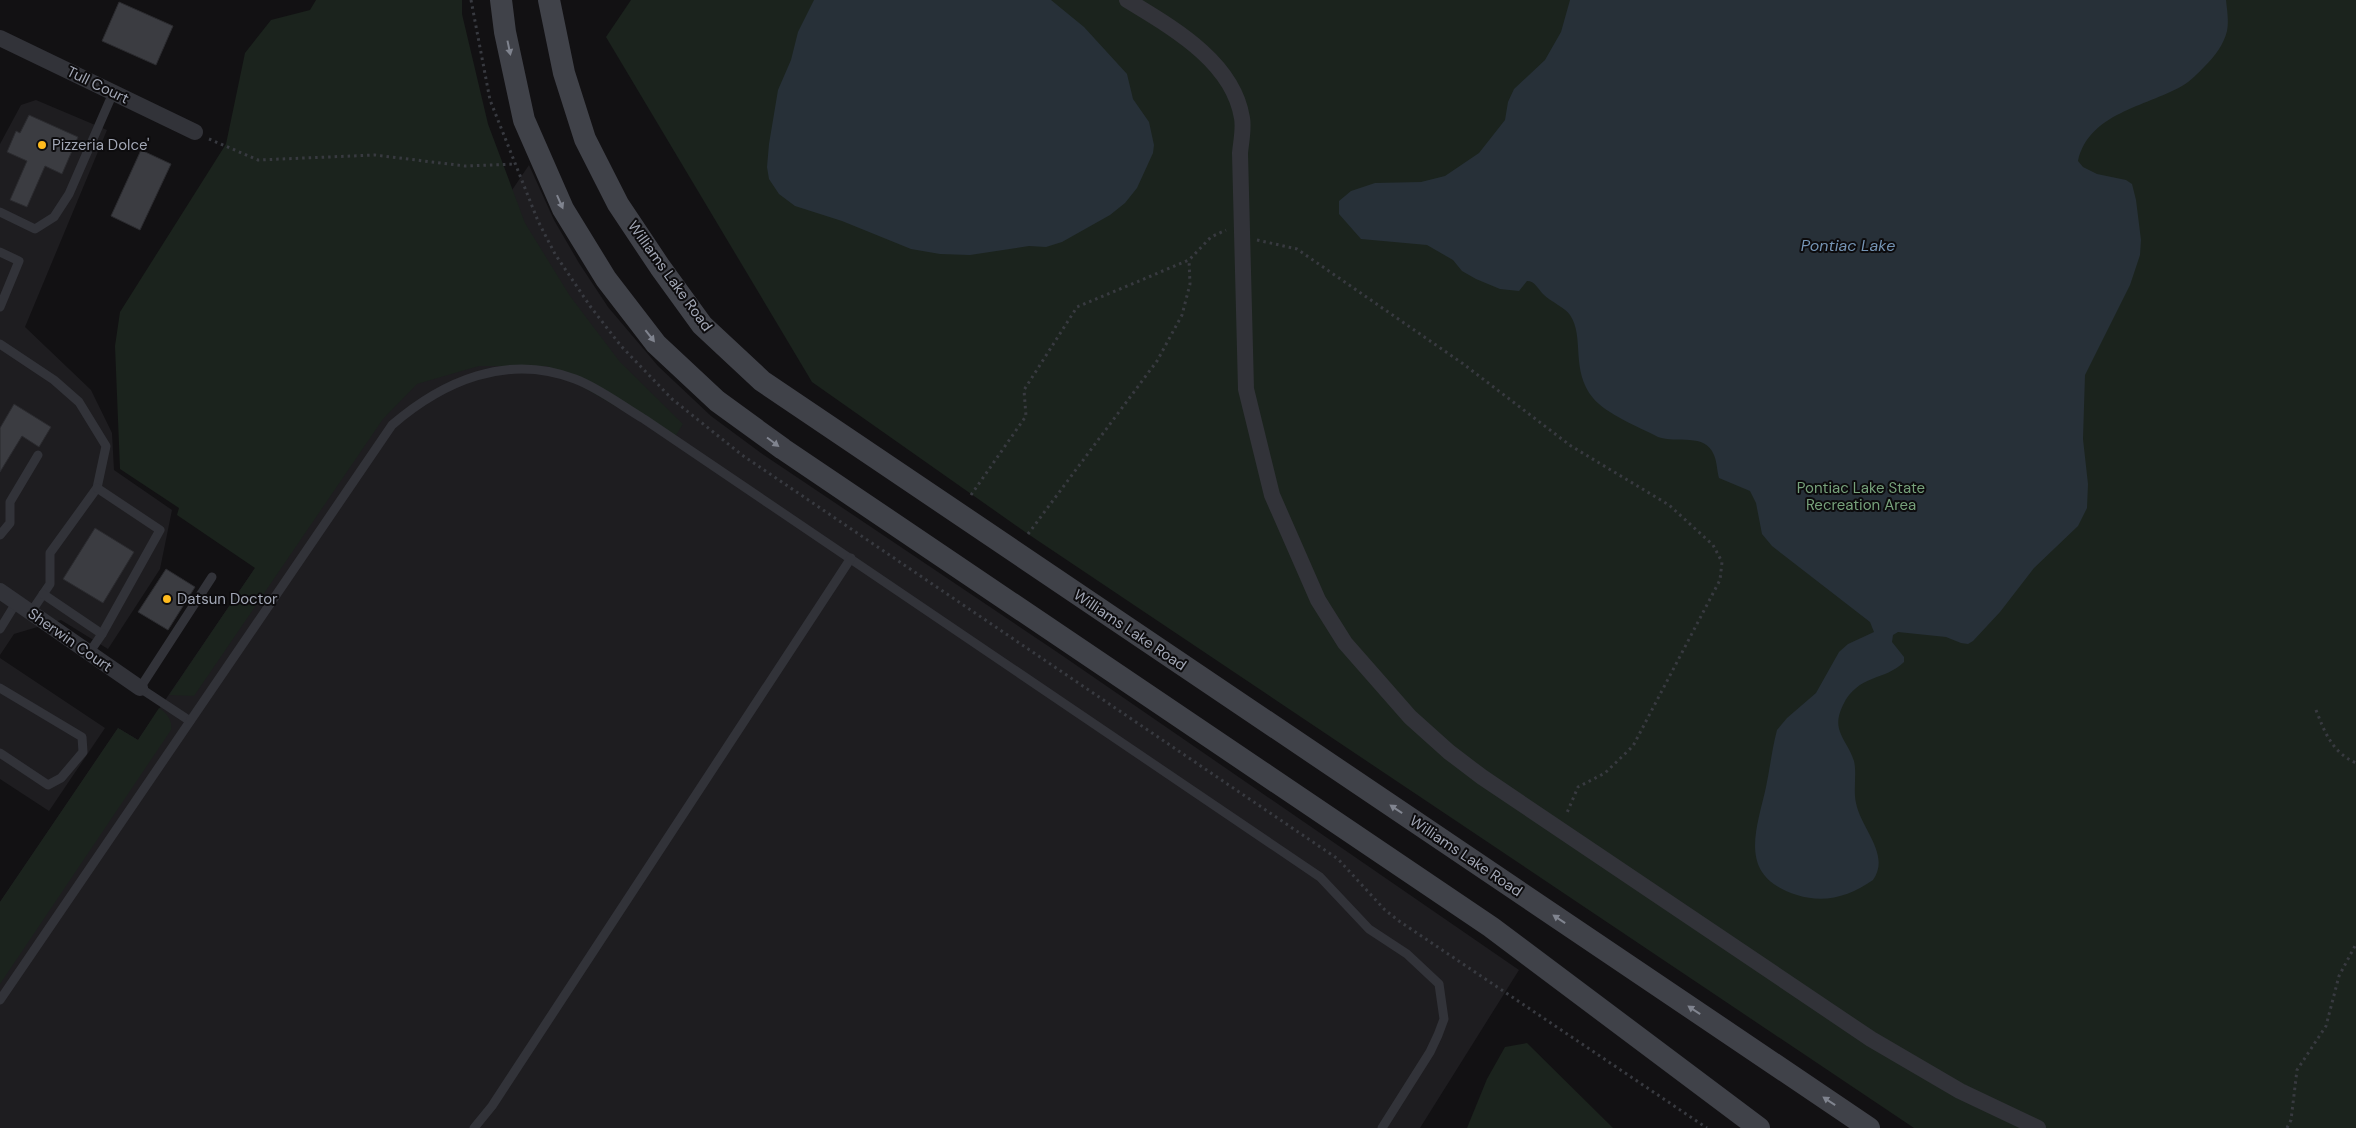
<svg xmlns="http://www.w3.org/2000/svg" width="2356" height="1128" viewBox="0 0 2356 1128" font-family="'DM Sans',sans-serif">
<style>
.built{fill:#1e1d20}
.green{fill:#1b231d}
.water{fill:#273038}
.building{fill:#3b3c41;stroke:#2b2b2f}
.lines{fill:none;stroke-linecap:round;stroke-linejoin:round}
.path{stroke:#383a40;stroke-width:3;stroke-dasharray:2.5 4;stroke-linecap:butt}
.lane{stroke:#323339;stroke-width:9}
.street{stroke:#323339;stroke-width:16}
.secondary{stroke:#404249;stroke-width:22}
.oneway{fill:#80848f}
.poi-dot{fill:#ffbb1e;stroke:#0d0c0e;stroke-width:2}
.labels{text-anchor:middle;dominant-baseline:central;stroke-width:4;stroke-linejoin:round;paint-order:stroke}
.street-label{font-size:15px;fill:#a2a7b5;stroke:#0d0c0e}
.poi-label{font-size:15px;fill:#a2a7b5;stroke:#0d0c0e;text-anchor:start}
.park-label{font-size:15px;fill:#77a27b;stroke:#0d0c0e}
.water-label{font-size:16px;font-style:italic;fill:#7594b4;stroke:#0d0c0e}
</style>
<rect width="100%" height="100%" fill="#121113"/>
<!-- built -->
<g class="built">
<path d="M 36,100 L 107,130 L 25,327 L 91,390 L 112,433 L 114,470 L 172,510 L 160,569 L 108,649 L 61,620 L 14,634 L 0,655 L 0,144 L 21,105 Z"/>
<path d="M 529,165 L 554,220 L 579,263 L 608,307 L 658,366 L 711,416 L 761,453 L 1060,654 L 1519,970 L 1420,1128 L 0,1128 L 0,902 L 118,728 L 138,740 Z"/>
<path d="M 0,658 L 105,728 L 49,811 L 0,779 Z"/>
</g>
<!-- green -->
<g class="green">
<path d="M 316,0 L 462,0 L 462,14 L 488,124 L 525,223 L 570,296 L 620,362 L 683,424 L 673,440 L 547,366 L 479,366 L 417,384 L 383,419 L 194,696 L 169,695 L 255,568 L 177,515 L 179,508 L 120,469 L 115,346 L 120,312 L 226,144 L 245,53 L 271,20 L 310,10 Z"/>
<path d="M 631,0 L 2356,0 L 2356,1128 L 1914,1128 L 1028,534 L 812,382 L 606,37 Z"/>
<path d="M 159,708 C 167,713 173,721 171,730 L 0,984 L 0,902 L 118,728 L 138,740 Z"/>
<path d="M 1527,1043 L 1609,1124 L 1613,1128 L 1467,1128 L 1487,1079 L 1505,1047 Z"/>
</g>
<!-- water -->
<g class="water">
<path d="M 814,0 L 1051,0 L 1084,27 L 1127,74 L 1133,99 L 1149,122 L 1154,145 L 1153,153 L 1137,188 L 1125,203 L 1110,215 L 1062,242 L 1046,247 L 1029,246 L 970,255 L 940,254 L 911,249 L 842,221 L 795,206 L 779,194 L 769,179 L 767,167 L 769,144 L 778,90 L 791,60 L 798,32 Z"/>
<path d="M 1570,0 L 2226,0 C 2227,10 2229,21 2227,31 C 2224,44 2215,56 2205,66 C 2198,73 2191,81 2182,86 C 2145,107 2089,113 2078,161 L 2083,167 L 2097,174 L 2126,180 L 2132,184 L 2136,200 L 2141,240 L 2140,255 L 2130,285 L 2085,375 L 2083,439 L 2088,484 L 2087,508 L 2078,526 L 2034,568 L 2000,612 L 1973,641 L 1968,644 L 1961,643 L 1946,637 L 1898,632 L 1893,635 L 1892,642 L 1904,657 L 1904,662 C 1885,681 1858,674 1843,705 C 1830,731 1847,739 1854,761 C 1857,774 1853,790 1856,803 C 1861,829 1891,855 1873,880 C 1850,896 1825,904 1797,895 C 1737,876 1756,832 1766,787 C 1770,768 1772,749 1777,730 L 1787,718 L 1816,693 L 1839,652 L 1848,644 L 1874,632 L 1870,622 L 1772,546 L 1762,534 L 1756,503 L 1750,491 L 1719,478 C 1717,471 1717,462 1714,455 C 1705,432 1677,444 1658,437 C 1639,427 1606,414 1593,398 C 1570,370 1585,337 1570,315 C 1566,308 1551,302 1543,294 C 1538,289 1535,281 1527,281 L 1519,291 L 1500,289 L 1476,279 L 1462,271 L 1453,260 L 1427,245 L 1361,239 L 1339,214 L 1339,201 L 1351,191 L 1375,183 L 1421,182 L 1445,176 L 1479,153 L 1505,120 L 1508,102 L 1514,89 L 1545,60 L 1561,32 Z"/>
</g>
<!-- building -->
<g class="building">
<path d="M 119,2 L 173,26 L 156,65 L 102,41 Z"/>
<path d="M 29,115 L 78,137 L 62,174 L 45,166 L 27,207 L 10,200 L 27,161 L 7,152 L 16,131 L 20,133 Z"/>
<path d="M 141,150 L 171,164 L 140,230 L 111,216 Z"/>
<path d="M 14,404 L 51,427 L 39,447 L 22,436 L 0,472 L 0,428 Z"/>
<path d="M 95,528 L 134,552 L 103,603 L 63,579 Z"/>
<path d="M 166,569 L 195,587 L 168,630 L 138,612 Z"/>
</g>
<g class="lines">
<!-- path -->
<g class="path">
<path d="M 471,0 L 490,100 L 538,221 L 555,254 L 590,306 L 621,346 L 672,399 L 742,455 L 1338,859 L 1385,910 L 1399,921 L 1707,1128"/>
<path d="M 209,139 L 258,160 L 375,155 L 465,166 L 515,164"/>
<path d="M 1257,240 L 1297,249 L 1462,363 L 1571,446 L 1669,505 L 1713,545 L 1722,562 L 1720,580 L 1633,746 L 1605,773 L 1578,787 L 1566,815"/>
<path d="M 971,495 L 1026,416 L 1024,390 L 1077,307 L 1189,260 L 1211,237 L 1226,230"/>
<path d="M 1028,534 L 1157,361 L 1182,315 L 1190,284 L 1189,260"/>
<path d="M 2316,710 C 2325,733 2332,752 2356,763"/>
<path d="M 2287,1128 L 2291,1120 L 2297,1070 L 2326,1026 L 2339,976 L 2356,944"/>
</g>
<!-- lane -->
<g class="lane">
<path d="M 0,212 L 35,229 L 54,217 L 69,194 L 113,93"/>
<path d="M 0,252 L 19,261 L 0,307"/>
<path d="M 0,344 L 54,380 L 79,402 L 106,446 L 97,488 L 50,553 L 50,584 L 31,612"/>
<path d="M 97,488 L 160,530 L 102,634"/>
<path d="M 0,535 L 10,523 L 10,502 L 38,455"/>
<path d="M 43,594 L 102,634 L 89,653"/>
<path d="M 0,629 L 16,603"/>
<path d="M 0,688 L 82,737 L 83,752 L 61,778 L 48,785 L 0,753"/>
<path d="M 190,721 L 140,688 L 212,577"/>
<path d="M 0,1000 L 392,425 C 443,381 507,353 575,379 C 599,388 622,406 644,419 L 1320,877 L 1369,929 L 1407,954 L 1439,984 L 1444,1019 L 1438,1035 L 1430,1052 L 1382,1128"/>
<path d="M 474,1128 L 492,1106 L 851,558"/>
</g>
<!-- street -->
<g class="street">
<path d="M 1127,0 C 1171,27 1233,61 1242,118 C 1244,129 1241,142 1240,153 L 1246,389 L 1272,495 L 1318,600 L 1345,643 L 1410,717 L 1449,752 L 1482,777 L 1871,1039 L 1960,1091 L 2038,1128"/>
<path d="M 0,38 L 195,132"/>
<path d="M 0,591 L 140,688"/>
</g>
<!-- secondary -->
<g class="secondary">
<path d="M 501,0 L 505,32 L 524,120 L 563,209 L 606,279 L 656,344 L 717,401 L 783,449 L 1491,927 L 1759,1128"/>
<path d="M 549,0 L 564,73 L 585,139 L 618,204 L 660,267 L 702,325 L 762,381 L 1869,1128"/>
</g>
</g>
<!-- one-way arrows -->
<defs><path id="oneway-solid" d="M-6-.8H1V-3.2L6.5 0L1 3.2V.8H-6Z" transform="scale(1.25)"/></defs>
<g class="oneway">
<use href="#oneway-solid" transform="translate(509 48) rotate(78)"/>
<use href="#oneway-solid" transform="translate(560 202) rotate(66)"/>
<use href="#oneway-solid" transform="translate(650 336) rotate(52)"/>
<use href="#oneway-solid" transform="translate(773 442) rotate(37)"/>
<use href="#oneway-solid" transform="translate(1396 809) rotate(-146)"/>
<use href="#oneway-solid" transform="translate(1559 919) rotate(-146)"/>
<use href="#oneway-solid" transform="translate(1694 1010) rotate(-146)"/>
<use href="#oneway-solid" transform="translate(1829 1101) rotate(-146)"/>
</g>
<!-- markers -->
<g class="poi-dot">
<circle cx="42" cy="145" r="5"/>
<circle cx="167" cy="599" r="5"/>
</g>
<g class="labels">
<!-- street labels -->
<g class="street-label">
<text transform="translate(98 85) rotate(26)">Tull Court</text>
<text transform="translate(670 276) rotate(54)">Williams Lake Road</text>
<text transform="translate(1130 630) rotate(34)">Williams Lake Road</text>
<text transform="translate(70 640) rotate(35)">Sherwin Court</text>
<text transform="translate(1466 856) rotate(34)">Williams Lake Road</text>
</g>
<!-- poi labels -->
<g class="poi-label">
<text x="52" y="145">Pizzeria Dolce'</text>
<text x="177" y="599">Datsun Doctor</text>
</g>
<!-- park labels -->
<g class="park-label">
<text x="1861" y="488">Pontiac Lake State<tspan x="1861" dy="17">Recreation Area</tspan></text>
</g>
<!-- water labels -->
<g class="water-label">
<text x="1848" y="245">Pontiac Lake</text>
</g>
</g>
</svg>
